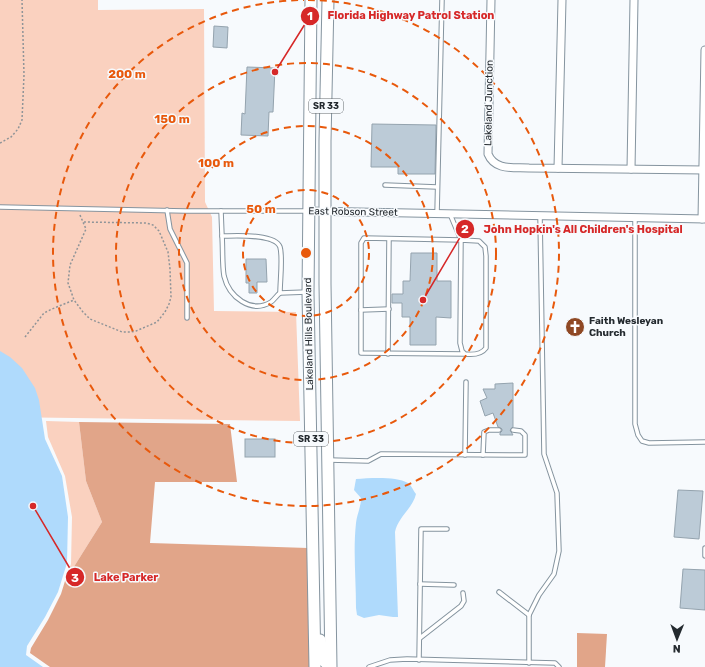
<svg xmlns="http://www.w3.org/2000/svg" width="705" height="667" viewBox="0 0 705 667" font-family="Rubik,sans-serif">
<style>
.green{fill:#fad1bf}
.forest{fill:#e1a589}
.water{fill:#afdafc}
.building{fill:#bccbd7;stroke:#94a3ae}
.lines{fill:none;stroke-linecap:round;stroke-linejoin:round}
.service-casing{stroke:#85949f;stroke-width:5.5}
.minor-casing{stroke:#85949f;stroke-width:9}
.primary-casing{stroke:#85949f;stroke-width:13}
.path{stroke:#8f9498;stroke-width:1.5;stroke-dasharray:2 2;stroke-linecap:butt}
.service{stroke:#fff;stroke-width:3.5}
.minor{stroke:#fff;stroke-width:7}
.primary{stroke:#fff;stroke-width:11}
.ring{fill:none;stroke:#e8590c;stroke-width:2;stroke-dasharray:7 5}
.labels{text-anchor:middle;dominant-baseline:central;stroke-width:3;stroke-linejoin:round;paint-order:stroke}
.shield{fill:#f7fafd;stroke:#63686d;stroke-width:1}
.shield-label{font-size:9px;font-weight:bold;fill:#242a2f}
.street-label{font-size:10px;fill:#242a2f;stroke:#f7fafd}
.poi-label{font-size:10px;font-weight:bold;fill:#242a2f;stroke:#f7fafd;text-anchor:start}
.centre{fill:#e8590c;stroke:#f7fafd;stroke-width:2}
.ring-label{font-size:12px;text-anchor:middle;font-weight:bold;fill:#e8590c;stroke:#f7fafd;stroke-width:3;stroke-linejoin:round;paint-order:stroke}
.leader{fill:none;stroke:#d62828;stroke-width:1.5}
.callout-dot{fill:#d62828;stroke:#f7fafd;stroke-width:1.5}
.mark-label{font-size:12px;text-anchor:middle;font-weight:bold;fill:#fff}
.callout-label{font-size:11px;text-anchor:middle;font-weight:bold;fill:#d62828;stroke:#f7fafd;stroke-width:3;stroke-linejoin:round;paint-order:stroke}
</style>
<rect width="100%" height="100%" fill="#f7fafd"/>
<!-- green -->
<g class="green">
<path d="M 0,0 L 98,0 L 98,10 L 204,9 L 205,202 L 212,217 L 214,311 L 296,312 L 300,421 L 0,417 Z"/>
<path d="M 46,421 L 79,422 L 86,481 L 102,522 L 65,581 L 71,564 L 72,517 L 65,476 L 48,437 Z"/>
</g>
<!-- forest -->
<g class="forest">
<path d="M 79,422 L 230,424 L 237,482 L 155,482 L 150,543 L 308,548 L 310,667 L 50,667 L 30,653 L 31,648 L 48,620 L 61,594 L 65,581 L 102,522 L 86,481 Z"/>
<path d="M 577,633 L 607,634 L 605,667 L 577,667 Z"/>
</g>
<!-- water -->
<g class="water">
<path d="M 0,351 L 10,357 L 22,368 L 35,388 L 39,400 L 45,439 L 62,476 L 68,517 L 67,563 L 58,592 L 45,617 L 27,646 L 26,655 L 43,667 L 0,667 Z"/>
<path d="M 356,479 C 370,478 396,476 408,483 C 411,485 413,490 416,494 C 413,508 398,517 395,532 L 398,617 L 393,617 L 379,615 L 364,618 L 357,615 L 356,608 C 356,579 353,551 356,523 C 357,514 361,507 361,498 L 354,490 Z"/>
</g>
<!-- building -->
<g class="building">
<path d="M 214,26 L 228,27 L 227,48 L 213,47 Z"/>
<path d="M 247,67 L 275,68 L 273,112 L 269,112 L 268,136 L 241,135 L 242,113 L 245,114 Z"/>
<path d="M 372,124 L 436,125 L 435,174 L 398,174 L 398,167 L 371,167 Z"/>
<path d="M 411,253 L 437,253 L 437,281 L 451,281 L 451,318 L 436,317 L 436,345 L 410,345 L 410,317 L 402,317 L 402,303 L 392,303 L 392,294 L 403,294 L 403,281 L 410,281 Z"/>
<path d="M 246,259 L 266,259 L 267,282 L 257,282 L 257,293 L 249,293 L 249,283 L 246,283 Z"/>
<path d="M 513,383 L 513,427 L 510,430 L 513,435 L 500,435 L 500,433 L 502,431 L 502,429 L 498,427 L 493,413 L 485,416 L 480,401 L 487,398 L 483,389 L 495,389 L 495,384 Z"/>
<rect x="245" y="439" width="30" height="18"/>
<path d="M 678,490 L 703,491 L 699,539 L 674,537 Z"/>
<path d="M 683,569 L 705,570 L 705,610 L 680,608 Z"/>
</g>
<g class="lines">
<defs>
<g id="service">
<path d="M 385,185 L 437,187"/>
<path d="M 0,207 L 185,211 L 307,211"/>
<path d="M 167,210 L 170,229 L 187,263 L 187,318"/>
<path d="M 221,211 L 222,236 C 234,236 275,233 280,247 C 283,257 280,281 280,293 L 307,292"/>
<path d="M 437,214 L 442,0"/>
<path d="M 450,214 L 461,240 L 479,241 L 485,247 L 486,256 L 486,348 C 481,355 473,355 465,354 L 462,351 L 460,343 L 461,240 L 364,238 L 361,243 L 361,353 L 465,354"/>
<path d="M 635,218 L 635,424 L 638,435 L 642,441 L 649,443 L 705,442"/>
<path d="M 222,236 C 223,249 222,264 224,276 C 229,297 251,314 271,302 C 274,300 277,295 280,293"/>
<path d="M 361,310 L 389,309"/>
<path d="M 388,354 L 389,239"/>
<path d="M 465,455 L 466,382"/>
<path d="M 483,455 L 484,432 L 489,430 L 499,430"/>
<path d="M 329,460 L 368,461 L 381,454 L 525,455 L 525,435 L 521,431 L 513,430"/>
<path d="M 705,548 L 705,556"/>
<path d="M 420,584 L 454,585"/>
<path d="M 499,592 L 529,615"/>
<path d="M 420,638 L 461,606 L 464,601 L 463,593"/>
<path d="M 419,660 L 421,529 L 447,529"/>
<path d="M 529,663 L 529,615 L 539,595 L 554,574 L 559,551 L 557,493 L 544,454 L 540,216"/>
<path d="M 369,667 L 390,660 L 407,659 L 555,663 L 559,667"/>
</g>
<g id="minor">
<path d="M 491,0 L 488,154 C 495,171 514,167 529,168 L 705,170"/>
<path d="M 558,168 L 562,0"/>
<path d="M 631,169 L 634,0"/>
<path d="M 308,211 L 705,219"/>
<path d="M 702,219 L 705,50"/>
</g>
<g id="primary">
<path d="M 311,0 L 308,293 L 315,667"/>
<path d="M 328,0 L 325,141 L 325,284 L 331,667"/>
<path d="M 320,640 L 323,660 L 330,667"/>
</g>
</defs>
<!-- service casing -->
<use href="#service" class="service-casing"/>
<!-- minor casing -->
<use href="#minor" class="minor-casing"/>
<!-- primary casing -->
<use href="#primary" class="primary-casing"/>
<!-- path -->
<g class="path">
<path d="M 0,143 L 11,137 L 18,129 L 22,120 L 24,75 L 22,0"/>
<path d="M 80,215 L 86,229 L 70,265 L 68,283 L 74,300 L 83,312 L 90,319 L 122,332 L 131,332 L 136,331 L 157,322 L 165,312 L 169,304 L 171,297 L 170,269 L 168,252 L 159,231 L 153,225 L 146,223 L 84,222"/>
<path d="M 25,337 L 44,313 L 52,309 L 74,300"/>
</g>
<!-- service -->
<use href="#service" class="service"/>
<!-- minor -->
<use href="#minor" class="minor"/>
<!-- primary -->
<use href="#primary" class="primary"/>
</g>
<!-- distance rings -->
<g class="ring">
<circle cx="306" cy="253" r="63"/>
<circle cx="306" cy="253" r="127"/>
<circle cx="306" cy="253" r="190"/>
<path d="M308 0A253 253 0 1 1 304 0"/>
</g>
<!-- icons -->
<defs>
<symbol id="church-disc" viewBox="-11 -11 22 22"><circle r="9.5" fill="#8f4824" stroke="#f7fafd"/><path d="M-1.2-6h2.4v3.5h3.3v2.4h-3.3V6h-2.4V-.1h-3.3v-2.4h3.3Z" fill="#fff"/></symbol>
</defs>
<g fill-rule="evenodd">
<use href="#church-disc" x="564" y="316" width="22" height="22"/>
</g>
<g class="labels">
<!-- shield labels -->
<g class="shield">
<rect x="309" y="99" width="34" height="14" rx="3"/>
<rect x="294" y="432" width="34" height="14" rx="3"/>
</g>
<g class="shield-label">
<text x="326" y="106">SR 33</text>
<text x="311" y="439">SR 33</text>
</g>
<!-- street labels -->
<g class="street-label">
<text transform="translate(489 103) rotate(-89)">Lakeland Junction</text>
<text transform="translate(353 212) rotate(1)">East Robson Street</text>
<text transform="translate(309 334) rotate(-91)">Lakeland Hills Boulevard</text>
</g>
<!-- poi labels -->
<g class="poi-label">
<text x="589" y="321">Faith Wesleyan<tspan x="589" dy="12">Church</tspan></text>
</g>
</g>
<circle cx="306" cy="253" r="6" class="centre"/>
<g class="ring-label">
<text x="127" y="78">200 m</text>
<text x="172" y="123">150 m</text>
<text x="216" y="167">100 m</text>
<text x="261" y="213">50 m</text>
</g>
<!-- callouts -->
<path class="leader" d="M275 72L310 16M423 300L465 229M33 506L75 577"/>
<g class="callout-dot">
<circle cx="275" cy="72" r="4"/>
<circle cx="423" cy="300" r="4"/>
<circle cx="33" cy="506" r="4"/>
<circle cx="310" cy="16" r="10"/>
<circle cx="465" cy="229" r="10"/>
<circle cx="75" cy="577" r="10"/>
</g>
<g class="mark-label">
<text x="310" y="20">1</text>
<text x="465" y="233">2</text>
<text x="75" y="582">3</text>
</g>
<g class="callout-label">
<text x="411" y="19">Florida Highway Patrol Station</text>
<text x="583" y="233">John Hopkin's All Children's Hospital</text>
<text x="126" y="581">Lake Parker</text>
</g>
<!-- north arrow -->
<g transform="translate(677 639) rotate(181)" stroke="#f7fafd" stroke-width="3" paint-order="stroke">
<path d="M0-3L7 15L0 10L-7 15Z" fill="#242a2f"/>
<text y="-6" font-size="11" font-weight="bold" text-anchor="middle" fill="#242a2f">N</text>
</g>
</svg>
